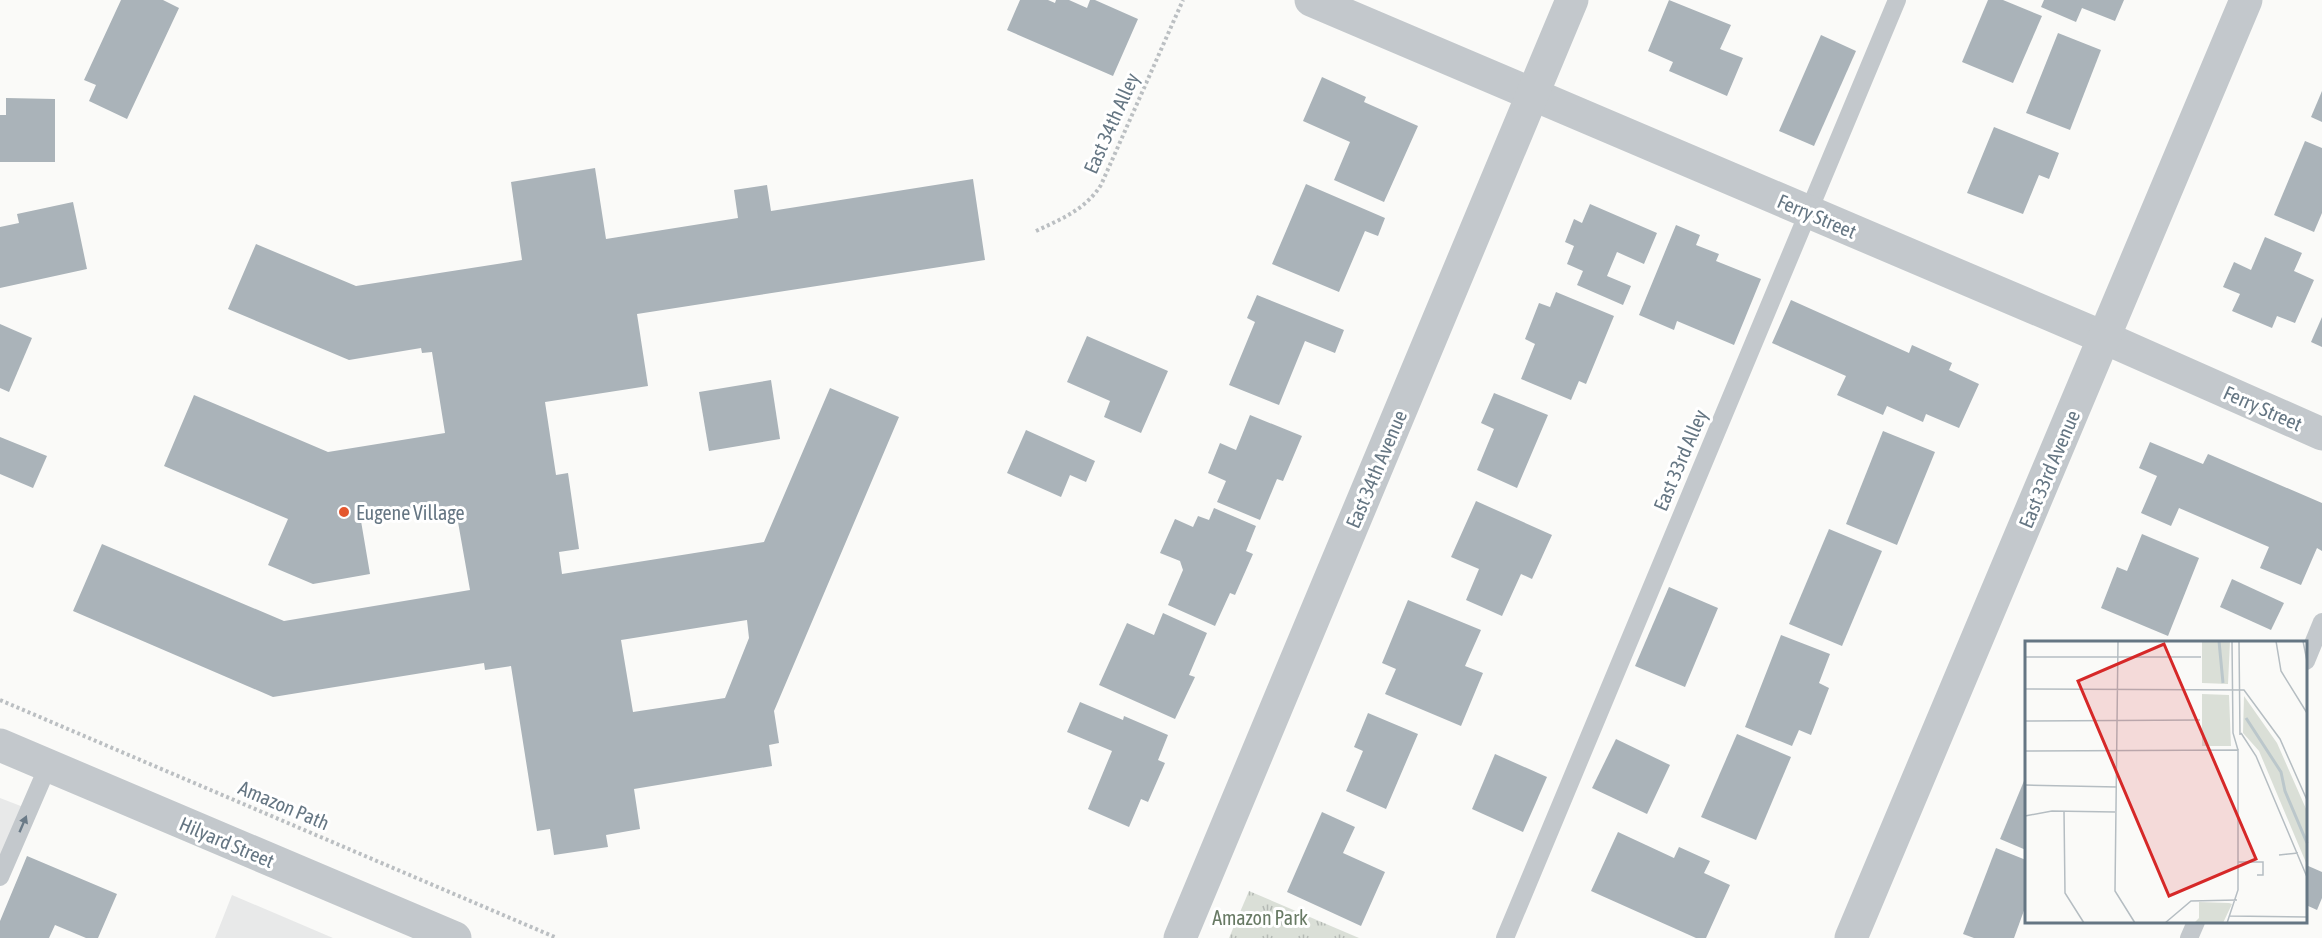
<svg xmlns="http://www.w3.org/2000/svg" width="2322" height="938" viewBox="0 0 2322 938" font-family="'Asap Condensed',sans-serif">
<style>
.built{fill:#e8e9e9}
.park{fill:url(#park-tufts)}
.building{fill:#aab3b9;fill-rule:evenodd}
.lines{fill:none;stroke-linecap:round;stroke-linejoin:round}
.path{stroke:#bbbfc2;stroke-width:4;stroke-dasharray:3 3;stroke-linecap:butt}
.service{stroke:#c3c8cc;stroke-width:18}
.minor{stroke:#c3c8cc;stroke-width:33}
.tertiary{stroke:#c3c8cc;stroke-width:33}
.oneway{fill:#6a7a87}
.poi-dot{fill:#e4572e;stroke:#fff;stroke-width:2}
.labels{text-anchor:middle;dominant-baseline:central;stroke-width:6;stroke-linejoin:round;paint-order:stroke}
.street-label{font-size:20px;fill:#657683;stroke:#fff}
.poi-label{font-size:20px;fill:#657683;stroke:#fff;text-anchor:start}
.park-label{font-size:20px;fill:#687a64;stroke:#fff}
.inset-river{fill:none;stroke:#bbc7cb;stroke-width:3}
.inset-road{fill:none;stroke:#b5bdc2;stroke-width:1.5}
.view{fill:#d62828;fill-opacity:0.15;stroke:#d62828;stroke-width:3}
.inset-edge{fill:none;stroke:#657683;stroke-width:3}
</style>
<defs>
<pattern id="park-tufts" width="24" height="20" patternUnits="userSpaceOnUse" patternTransform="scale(1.5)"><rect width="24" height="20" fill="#dadfd7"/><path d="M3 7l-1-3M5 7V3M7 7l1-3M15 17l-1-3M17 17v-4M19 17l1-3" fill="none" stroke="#b4b9b4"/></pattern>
</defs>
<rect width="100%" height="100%" fill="#fafaf8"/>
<!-- built -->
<g class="built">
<path d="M 0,798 L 31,810 L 0,884 Z"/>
<path d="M 232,895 L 333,938 L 215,938 Z"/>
</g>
<!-- park -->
<path class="park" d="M 1249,891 L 1359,938 L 1229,938 Z"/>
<!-- building -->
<g class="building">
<path d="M 121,0 L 163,0 L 179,8 L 127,119 L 89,101 L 96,85 L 84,80 Z"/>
<path d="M 1020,0 L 1048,0 L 1055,3 L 1056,0 L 1069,0 L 1087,8 L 1090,0 L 1095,0 L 1138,19 L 1113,76 L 1007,30 Z"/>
<path d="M 1669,0 L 1731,25 L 1720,49 L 1743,58 L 1727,96 L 1669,71 L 1673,62 L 1648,51 Z"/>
<path d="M 1988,0 L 2003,0 L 2042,16 L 2013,83 L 1962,62 Z"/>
<path d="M 2044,0 L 2124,0 L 2115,21 L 2082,8 L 2076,22 L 2041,7 Z"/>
<path d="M 2058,33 L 2101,50 L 2070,130 L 2026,113 Z"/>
<path d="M 1821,35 L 1856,51 L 1814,146 L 1779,131 Z"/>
<path d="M 1322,77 L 1366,97 L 1364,102 L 1418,126 L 1384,202 L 1334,180 L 1350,142 L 1303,121 Z"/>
<path d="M 2322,91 L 2322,122 L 2311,117 Z"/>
<path d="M 6,98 L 55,99 L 55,162 L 0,162 L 0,115 L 6,115 Z"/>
<path d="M 1994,127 L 2059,153 L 2049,179 L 2039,175 L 2023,214 L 1967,193 Z"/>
<path d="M 2305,141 L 2322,148 L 2322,213 L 2314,232 L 2274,215 Z"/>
<path d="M 595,168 L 606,239 L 738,218 L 734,190 L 767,185 L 771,211 L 973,179 L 985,260 L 637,314 L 648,386 L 545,402 L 556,475 L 568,473 L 579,549 L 559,552 L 562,574 L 764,542 L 830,388 L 899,417 L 774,711 L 779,743 L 769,745 L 772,766 L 634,789 L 640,829 L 606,835 L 608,847 L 554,855 L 550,829 L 537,831 L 511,666 L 485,670 L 484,663 L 273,697 L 73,611 L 102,544 L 284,621 L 470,590 L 455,505 L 361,521 L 370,574 L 313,584 L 268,565 L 288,519 L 164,466 L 194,395 L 328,452 L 445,433 L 432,352 L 422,353 L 421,348 L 349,360 L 228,309 L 256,244 L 356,286 L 522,260 L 511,182 ZM 747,620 L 749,638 L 725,698 L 633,712 L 621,640 Z"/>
<path d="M 1306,184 L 1385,218 L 1378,236 L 1365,231 L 1339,292 L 1272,264 Z"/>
<path d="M 73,202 L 87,269 L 0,288 L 0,227 L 19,223 L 17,214 Z"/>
<path d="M 1590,204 L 1657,233 L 1644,264 L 1617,252 L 1607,276 L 1631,286 L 1623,305 L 1577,285 L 1583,271 L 1567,264 L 1574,246 L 1565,242 L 1574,219 L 1582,223 Z"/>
<path d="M 1676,225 L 1700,235 L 1696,245 L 1719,254 L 1716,261 L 1761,279 L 1734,345 L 1677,321 L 1674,330 L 1639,315 Z"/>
<path d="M 2265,237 L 2302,253 L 2294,271 L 2314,280 L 2295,323 L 2277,316 L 2272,328 L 2232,311 L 2240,294 L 2223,287 L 2234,262 L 2251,270 Z"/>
<path d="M 1556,292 L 1614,316 L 1586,384 L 1579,381 L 1571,400 L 1521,379 L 1535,344 L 1525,339 L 1539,303 L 1550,307 Z"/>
<path d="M 1257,295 L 1344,330 L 1335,353 L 1305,341 L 1279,405 L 1229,385 L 1255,322 L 1247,318 Z"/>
<path d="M 1791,300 L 1909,353 L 1912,345 L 1952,363 L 1949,370 L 1979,384 L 1959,428 L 1926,414 L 1923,422 L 1887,406 L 1883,415 L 1837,395 L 1846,376 L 1772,343 Z"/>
<path d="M 2322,317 L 2322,347 L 2311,342 Z"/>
<path d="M 0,324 L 32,338 L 9,392 L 0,388 Z"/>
<path d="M 1087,336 L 1168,371 L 1141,433 L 1104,417 L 1110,401 L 1067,382 Z"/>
<path d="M 771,380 L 780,439 L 709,451 L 699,392 Z"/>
<path d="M 1494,393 L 1548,415 L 1517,488 L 1477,470 L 1494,429 L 1481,423 Z"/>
<path d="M 1250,415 L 1302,436 L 1283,481 L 1277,479 L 1260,520 L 1217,502 L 1226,481 L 1208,473 L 1220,443 L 1236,450 Z"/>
<path d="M 1026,430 L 1095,461 L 1086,482 L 1070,475 L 1061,497 L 1007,473 Z"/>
<path d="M 1883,431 L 1935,452 L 1897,545 L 1846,524 Z"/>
<path d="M 0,437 L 47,456 L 33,488 L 0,474 Z"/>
<path d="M 2150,442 L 2203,464 L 2208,454 L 2322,503 L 2322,551 L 2317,548 L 2301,585 L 2260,568 L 2269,547 L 2179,508 L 2171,526 L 2141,513 L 2157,476 L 2139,468 Z"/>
<path d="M 1476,501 L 1552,535 L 1532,579 L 1521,574 L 1502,616 L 1466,600 L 1479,569 L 1451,557 Z"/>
<path d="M 1214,508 L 1256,526 L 1246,551 L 1253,554 L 1235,595 L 1230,593 L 1215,626 L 1168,605 L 1183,570 L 1180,561 L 1160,553 L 1175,519 L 1193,527 L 1198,516 L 1209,520 Z"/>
<path d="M 1829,529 L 1882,551 L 1842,646 L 1789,624 Z"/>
<path d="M 2142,534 L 2199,558 L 2168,636 L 2101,608 L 2117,567 L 2127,571 Z"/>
<path d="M 2232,579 L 2284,603 L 2271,630 L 2220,607 Z"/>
<path d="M 1669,587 L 1718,608 L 1685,687 L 1635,666 Z"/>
<path d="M 1408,600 L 1481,630 L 1465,666 L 1483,673 L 1461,726 L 1385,694 L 1396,669 L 1382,663 Z"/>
<path d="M 1163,613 L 1207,633 L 1189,675 L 1195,677 L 1175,719 L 1099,685 L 1127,623 L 1154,635 Z"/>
<path d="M 1781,635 L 1830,654 L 1819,683 L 1829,688 L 1811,735 L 1799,730 L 1792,746 L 1745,727 Z"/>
<path d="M 1080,702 L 1123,720 L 1124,716 L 1168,735 L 1158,760 L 1165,763 L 1148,802 L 1141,799 L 1129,827 L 1088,809 L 1112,751 L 1067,732 Z"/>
<path d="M 1368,713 L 1418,734 L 1386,809 L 1346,791 L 1363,751 L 1354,747 Z"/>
<path d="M 1737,734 L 1791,757 L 1756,840 L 1701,817 Z"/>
<path d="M 1616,739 L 1670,765 L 1647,814 L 1592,788 Z"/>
<path d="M 1495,754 L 1547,777 L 1523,832 L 1472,809 Z"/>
<path d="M 2026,776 L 2026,850 L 2000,839 Z"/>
<path d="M 1322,812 L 1355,827 L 1343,853 L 1385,872 L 1361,926 L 1287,892 Z"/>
<path d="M 1618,832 L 1674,858 L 1679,847 L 1710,861 L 1704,873 L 1730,885 L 1706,938 L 1696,938 L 1591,891 Z"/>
<path d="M 1996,848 L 2026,860 L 2026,905 L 2014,938 L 1974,938 L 1963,934 Z"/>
<path d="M 27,856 L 117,894 L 98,938 L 86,938 L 55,925 L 49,938 L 0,938 L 0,921 Z"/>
<path d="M 2306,865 L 2322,872 L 2322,898 L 2317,910 L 2306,905 Z"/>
</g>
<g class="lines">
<!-- path -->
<g class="path">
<path d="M 1036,231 C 1061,219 1085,210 1101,185 L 1183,0"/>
<path d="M 0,700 L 557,938"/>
</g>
<!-- service -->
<g class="service">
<path d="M 2306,661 L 2322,622"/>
<path d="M 0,877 L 48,766"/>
<path d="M 1505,938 L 1897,0"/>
<path d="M 2189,938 L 2196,922"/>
</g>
<!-- minor -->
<g class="minor">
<path d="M 1311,0 L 2105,338 L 2322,434"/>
<path d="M 1180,938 L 1572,0"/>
<path d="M 1851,938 L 2246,0"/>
</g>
<!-- tertiary -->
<path class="tertiary" d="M 0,745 L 455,938"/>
</g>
<!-- one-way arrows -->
<defs><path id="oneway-solid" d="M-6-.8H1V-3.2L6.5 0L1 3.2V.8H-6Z" transform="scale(1.5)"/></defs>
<use class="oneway" href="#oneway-solid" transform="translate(23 824) rotate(-67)"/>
<!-- markers -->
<circle class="poi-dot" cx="344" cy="512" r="6"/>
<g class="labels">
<!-- street labels -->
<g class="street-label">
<text transform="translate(1111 123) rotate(-66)">East 34th Alley</text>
<text transform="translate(1817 216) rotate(23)">Ferry Street</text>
<text transform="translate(2263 408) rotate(24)">Ferry Street</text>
<text transform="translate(1680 460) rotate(-67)">East 33rd Alley</text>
<text transform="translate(1376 469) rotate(-67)">East 34th Avenue</text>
<text transform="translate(2049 469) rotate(-67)">East 33rd Avenue</text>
<text transform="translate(284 805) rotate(23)">Amazon Path</text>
<text transform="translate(227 842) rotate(23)">Hilyard Street</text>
</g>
<!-- poi labels -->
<g class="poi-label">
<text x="356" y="512">Eugene Village</text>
</g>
<!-- park labels -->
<g class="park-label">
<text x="1260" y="917">Amazon Park</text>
</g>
</g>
<!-- overview -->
<g transform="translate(2025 641)">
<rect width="282" height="282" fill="#fafaf8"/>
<path d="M 177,0 L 205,0 L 203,43 L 177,42 ZM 177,53 L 204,54 L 206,105 L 177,105 ZM 219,55 L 252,102 L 282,170 L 282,224 L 234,110 L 218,92 ZM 174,261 L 204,262 L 207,263 L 198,282 L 169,282 L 174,277 Z" fill="#dadfd7"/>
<path class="inset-river" d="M 194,0 L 198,42M 221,77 L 256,131 L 260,150 L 282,202"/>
<path class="inset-road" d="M 93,0 L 90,250 L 110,282M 207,0 L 208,92 L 213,109M 214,0 L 215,94M 251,0 L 256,30 L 282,72M 278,0 L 282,20M 0,16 L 176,16M 0,48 L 219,49 L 255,98 L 282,159M 0,80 L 175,79M 216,92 L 231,115 L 282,236M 0,110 L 213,109 L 213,249 L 202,282M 0,144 L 92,146M 39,170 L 40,252 L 59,282M 0,175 L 27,170 L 90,171M 254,214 L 273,212M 213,221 L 238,221 L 238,234 L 232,234M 205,275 L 282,276M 140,282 L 166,260 L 212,259"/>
<path class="view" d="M 139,3 L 231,218 L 144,255 L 53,40 Z"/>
<rect width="282" height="282" class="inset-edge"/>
</g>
</svg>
